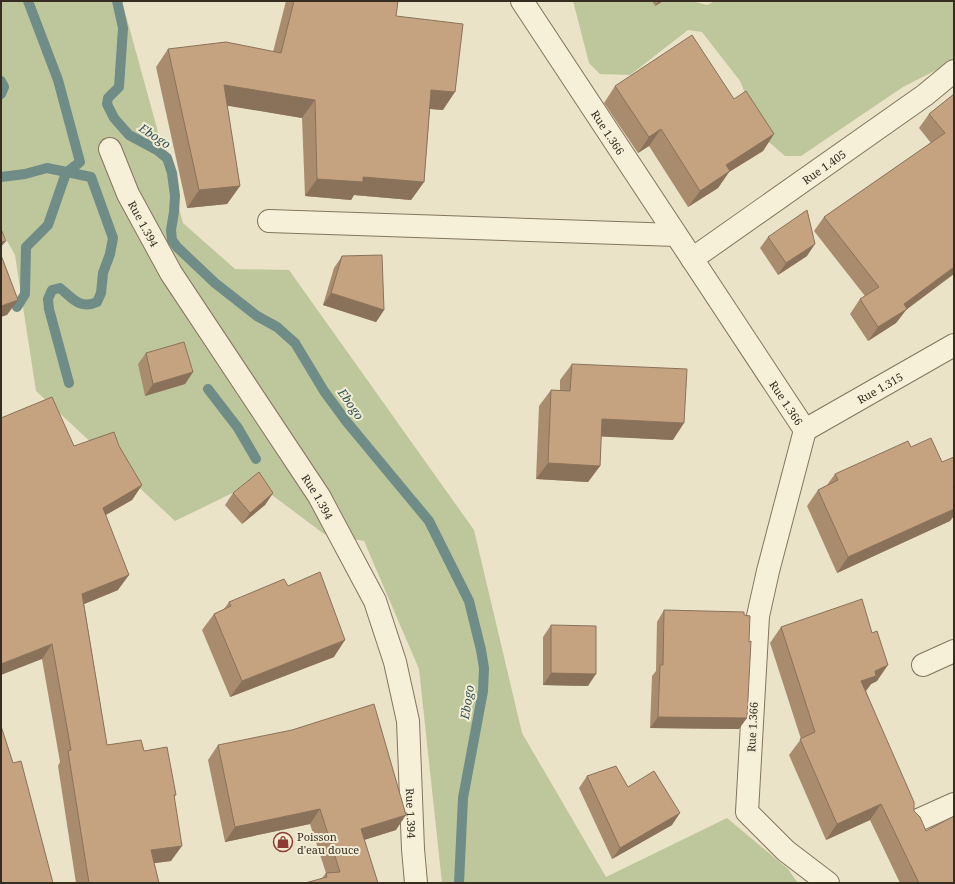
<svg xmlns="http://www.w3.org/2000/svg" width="955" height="884" viewBox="0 0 955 884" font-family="'Noto Serif',serif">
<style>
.green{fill:#bec79b}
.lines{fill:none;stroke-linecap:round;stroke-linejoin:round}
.stream{stroke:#6f8c87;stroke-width:10}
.minor-casing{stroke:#84755e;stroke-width:24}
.minor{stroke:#f6f0d9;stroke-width:22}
.wall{fill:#a98c6e}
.shaded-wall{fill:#8a725a}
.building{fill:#c5a380;stroke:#8a725a}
.labels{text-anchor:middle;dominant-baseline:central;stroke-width:4;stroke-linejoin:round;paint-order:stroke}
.street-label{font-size:11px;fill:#362c20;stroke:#f2ecd5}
.poi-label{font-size:11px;fill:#362c20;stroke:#f2ecd5;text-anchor:start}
.water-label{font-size:12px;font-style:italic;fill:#315354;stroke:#f2ecd5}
</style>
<rect width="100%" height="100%" fill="#eae3c7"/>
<!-- green -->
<g class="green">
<path d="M 1,1 L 122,1 L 183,223 L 235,269 L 289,270 L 474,530 L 522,733 L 606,877 L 727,818 L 788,869 L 798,883 L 442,883 L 419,669 L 364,541 L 324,534 L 268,492 L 251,484 L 175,521 L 36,391 L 15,255 L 1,230 Z"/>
<path d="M 573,1 L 691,1 L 707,5 L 715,1 L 954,1 L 954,61 L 903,87 L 801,156 L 785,156 L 763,137 L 740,81 L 702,32 L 688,30 L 630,75 L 600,74 L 589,63 Z"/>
</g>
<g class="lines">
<!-- stream -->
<g class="stream">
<path d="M 117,1 L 123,28 L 119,87 L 108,98 L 107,104 L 114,118 L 129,135 L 157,150 L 167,158 L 172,173 L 175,196 L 174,212 L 171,230 L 172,240 L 177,247 L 215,283 L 257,316 L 277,327 L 295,343 L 324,391 L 346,421 L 429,521 L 469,601 L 481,650 L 484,668 L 483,691 L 463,798 L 459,883"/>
<path d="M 1,81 L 4,87 L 1,94"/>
<path d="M 1,177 L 25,174 L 47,168 L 91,177 L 113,238 L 110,254 L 103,273 L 101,293 L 97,302 C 80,310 72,298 60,288 L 52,290 L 48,299 L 49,309 L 69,383"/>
<path d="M 17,307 L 25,294 L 26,247 L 48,225 L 66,173 L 80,162 L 58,80 L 28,1"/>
<path d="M 208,389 L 238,428 L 256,459"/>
</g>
<defs>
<g id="minor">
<path id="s1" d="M 522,1 L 805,430 L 768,571 L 758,616 L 747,812 L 786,851 L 828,883"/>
<path id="s2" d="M 110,149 L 128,194 L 171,273 L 319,496 L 375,601 L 395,662 L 408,721 L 413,849 L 416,883"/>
<path d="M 269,221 L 676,235"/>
<path id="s3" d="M 692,259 L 925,95 L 954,71"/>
<path id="s4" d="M 805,430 L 954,345"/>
<path d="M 923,665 L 954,651"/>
<path d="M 914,822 L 954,804"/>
</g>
</defs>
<!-- minor casing -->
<use href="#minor" class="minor-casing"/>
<!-- minor -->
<use href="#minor" class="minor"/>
</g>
<!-- wall -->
<g class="wall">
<path d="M 286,1 L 398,1 L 396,16 L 443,110 L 430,109 L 424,182 L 411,200 L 354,195 L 351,200 L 305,196 L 302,118 L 227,105 L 240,186 L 227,204 L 187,208 L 156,67 L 168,49 L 273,52 Z"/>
<path d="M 652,1 L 663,1 L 655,6 Z"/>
<path d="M 615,86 L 734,99 L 774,134 L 763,151 L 729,172 L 718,188 L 688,207 L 649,146 L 638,153 L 604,103 Z"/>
<path d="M 954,94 L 906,310 L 896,323 L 868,341 L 850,314 L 860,299 L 865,296 L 814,231 L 824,217 L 931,143 L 919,128 L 929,114 Z"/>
<path d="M 768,237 L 807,256 L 778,275 L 760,248 Z"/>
<path d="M 342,256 L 384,310 L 376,322 L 323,305 L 334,268 Z"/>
<path d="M 146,353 L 193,372 L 185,384 L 145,396 L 138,364 Z"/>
<path d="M 572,364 L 673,440 L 601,436 L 600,466 L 588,482 L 536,479 L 539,406 L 551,390 L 560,390 L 560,380 Z"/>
<path d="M 74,446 L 119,446 L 142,485 L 132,500 L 105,515 L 118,590 L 84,604 L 107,745 L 144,751 L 176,795 L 175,796 L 171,861 L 154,863 L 159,883 L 76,883 L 58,766 L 60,762 L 42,659 Z"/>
<path d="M 835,474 L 950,521 L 837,573 L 807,506 L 818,490 L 827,485 Z"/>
<path d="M 233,493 L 273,493 L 265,505 L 242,524 L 225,505 Z"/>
<path d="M 288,586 L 334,657 L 230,697 L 202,630 L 214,614 L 224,609 L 229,602 Z"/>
<path d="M 664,610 L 744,615 L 739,729 L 650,728 L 652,676 L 656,671 L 657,622 Z"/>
<path d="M 551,625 L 588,686 L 543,685 L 543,637 Z"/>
<path d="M 781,627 L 877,681 L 871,684 L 866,691 L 914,811 L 926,831 L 954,883 L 900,883 L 870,820 L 826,840 L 789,755 L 801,739 L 770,643 Z"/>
<path d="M 218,745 L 396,830 L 364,840 L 378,883 L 322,878 L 326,873 L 310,824 L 225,842 L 208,760 Z"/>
<path d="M 587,776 L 628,787 L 672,825 L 612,859 L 579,788 Z"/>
</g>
<!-- shaded-wall -->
<g class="shaded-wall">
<path d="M 659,1 L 663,1 L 655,6 Z"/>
<path d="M 224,85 L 315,100 L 302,118 L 211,103 Z"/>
<path d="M 431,90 L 455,92 L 443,110 L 419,108 Z"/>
<path d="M 661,129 L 649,146 L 638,153 L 649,137 Z"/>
<path d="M 774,134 L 763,151 L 729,172 L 718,188 L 688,207 L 700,191 L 726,165 Z"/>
<path d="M 363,177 L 424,182 L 411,200 L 354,195 L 351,200 L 305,196 L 317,179 Z"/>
<path d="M 240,186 L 227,204 L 187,208 L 199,190 Z"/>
<path d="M 6,241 L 1,247 L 1,242 Z"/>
<path d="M 815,244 L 807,256 L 778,275 L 786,263 Z"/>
<path d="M 954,267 L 954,274 L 906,310 L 896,323 L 868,341 L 878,327 L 904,304 Z"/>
<path d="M 331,293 L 384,310 L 376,322 L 323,305 Z"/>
<path d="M 18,300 L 7,315 L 1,317 L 1,306 Z"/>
<path d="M 193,372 L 185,384 L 145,396 L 153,384 Z"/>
<path d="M 602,419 L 684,423 L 673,440 L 590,436 Z"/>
<path d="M 548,463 L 600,466 L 588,482 L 536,479 Z"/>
<path d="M 142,485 L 132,500 L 92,523 L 103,508 Z"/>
<path d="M 273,493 L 265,505 L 242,524 L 250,513 Z"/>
<path d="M 954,509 L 954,516 L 950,521 L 837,573 L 848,557 Z"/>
<path d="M 129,575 L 118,590 L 72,609 L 82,594 Z"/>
<path d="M 345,640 L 334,657 L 230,697 L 242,681 Z"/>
<path d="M 52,644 L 42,659 L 1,675 L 1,664 Z"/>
<path d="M 888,665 L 877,681 L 871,684 L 865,692 L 861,681 L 875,671 Z"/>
<path d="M 551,673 L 596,674 L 588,686 L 543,685 Z"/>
<path d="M 658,717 L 747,718 L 739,729 L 650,728 Z"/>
<path d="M 881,804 L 870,820 L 826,840 L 837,824 Z"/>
<path d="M 320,809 L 310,824 L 225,842 L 235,827 Z"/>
<path d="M 680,813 L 672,825 L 612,859 L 620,848 Z"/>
<path d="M 406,815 L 396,830 L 351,844 L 361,829 Z"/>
<path d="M 182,846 L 171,861 L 140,865 L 151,850 Z"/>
</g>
<!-- building -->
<g class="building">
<path d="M 294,1 L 398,1 L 396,16 L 463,24 L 455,92 L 431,90 L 424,182 L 363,177 L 363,182 L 317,179 L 315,100 L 224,85 L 240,186 L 199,190 L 168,49 L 226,42 L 281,53 Z"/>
<path d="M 692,35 L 734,99 L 746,91 L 774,134 L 726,165 L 730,171 L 700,191 L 661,129 L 649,137 L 615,86 Z"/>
<path d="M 954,94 L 954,267 L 904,304 L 907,309 L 878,327 L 860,299 L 879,287 L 824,217 L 945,133 L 929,114 Z"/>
<path d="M 807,210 L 815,244 L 786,263 L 768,237 Z"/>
<path d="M 1,229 L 6,241 L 1,242 Z"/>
<path d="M 1,255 L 18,300 L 1,306 Z"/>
<path d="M 382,255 L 384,310 L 331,293 L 342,256 Z"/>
<path d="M 184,342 L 193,372 L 153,384 L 146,353 Z"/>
<path d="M 572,364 L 687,369 L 684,423 L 602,419 L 600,466 L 548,463 L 551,390 L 570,391 Z"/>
<path d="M 52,397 L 74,446 L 114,432 L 119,446 L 142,485 L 103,508 L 129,575 L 82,594 L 107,745 L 141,740 L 144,751 L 167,747 L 176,795 L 174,795 L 182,846 L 151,850 L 159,883 L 89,883 L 68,751 L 71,750 L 52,644 L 1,664 L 1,418 Z"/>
<path d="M 931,438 L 942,462 L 954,457 L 954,486 L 953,487 L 954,489 L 954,509 L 848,557 L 818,490 L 838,480 L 835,474 L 908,441 L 911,447 Z"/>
<path d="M 259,472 L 273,493 L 250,513 L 233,493 Z"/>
<path d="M 320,572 L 345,640 L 242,681 L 214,614 L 231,606 L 229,602 L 284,579 L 288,586 Z"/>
<path d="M 862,599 L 872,633 L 877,631 L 888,665 L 875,671 L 876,676 L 861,681 L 914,802 L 914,811 L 920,817 L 926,831 L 954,816 L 954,883 L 919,883 L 881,804 L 837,824 L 800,739 L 815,732 L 781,627 Z"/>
<path d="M 664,610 L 744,612 L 744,615 L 750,616 L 749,642 L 751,641 L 747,718 L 658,717 L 660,665 L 663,665 Z"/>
<path d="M 551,625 L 596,626 L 596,674 L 551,673 Z"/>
<path d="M 374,704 L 406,815 L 361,829 L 378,883 L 305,883 L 327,877 L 326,873 L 340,872 L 320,809 L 235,827 L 218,745 L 292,730 Z"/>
<path d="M 1,726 L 13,763 L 21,761 L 53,883 L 3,883 L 3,882 L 1,883 Z"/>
<path d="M 616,766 L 628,787 L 654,771 L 680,813 L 620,848 L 587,776 Z"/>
</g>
<!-- icons -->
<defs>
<symbol id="shop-ring" viewBox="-11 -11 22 22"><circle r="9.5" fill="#f2ecd5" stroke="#8d3b33" stroke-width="1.5"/><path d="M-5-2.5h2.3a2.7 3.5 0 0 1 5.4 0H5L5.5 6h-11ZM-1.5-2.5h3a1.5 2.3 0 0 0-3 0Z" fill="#8d3b33"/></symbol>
</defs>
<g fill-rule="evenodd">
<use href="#shop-ring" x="272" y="831" width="22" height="22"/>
</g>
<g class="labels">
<!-- street labels -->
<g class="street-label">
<text stroke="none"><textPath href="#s1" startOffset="157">Rue 1.366</textPath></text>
<text stroke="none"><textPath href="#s3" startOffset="161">Rue 1.405</textPath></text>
<text stroke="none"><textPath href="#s2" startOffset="82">Rue 1.394</textPath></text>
<text stroke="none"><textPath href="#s4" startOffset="86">Rue 1.315</textPath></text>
<text stroke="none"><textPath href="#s1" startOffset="481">Rue 1.366</textPath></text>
<text stroke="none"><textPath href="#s2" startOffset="406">Rue 1.394</textPath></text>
<text transform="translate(752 727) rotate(-87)">Rue 1.366</text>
<text stroke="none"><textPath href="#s2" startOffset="742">Rue 1.394</textPath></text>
</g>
<!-- poi labels -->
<g class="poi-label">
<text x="297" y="836">Poisson<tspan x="297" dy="13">d'eau douce</tspan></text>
</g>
<!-- water labels -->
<g class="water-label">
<text transform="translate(155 136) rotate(33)">Ebogo</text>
<text transform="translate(351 404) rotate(55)">Ebogo</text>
<text transform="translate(467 702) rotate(-81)">Ebogo</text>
</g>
</g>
<!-- border -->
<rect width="955" height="884" fill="none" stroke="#362c20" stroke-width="4"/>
</svg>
